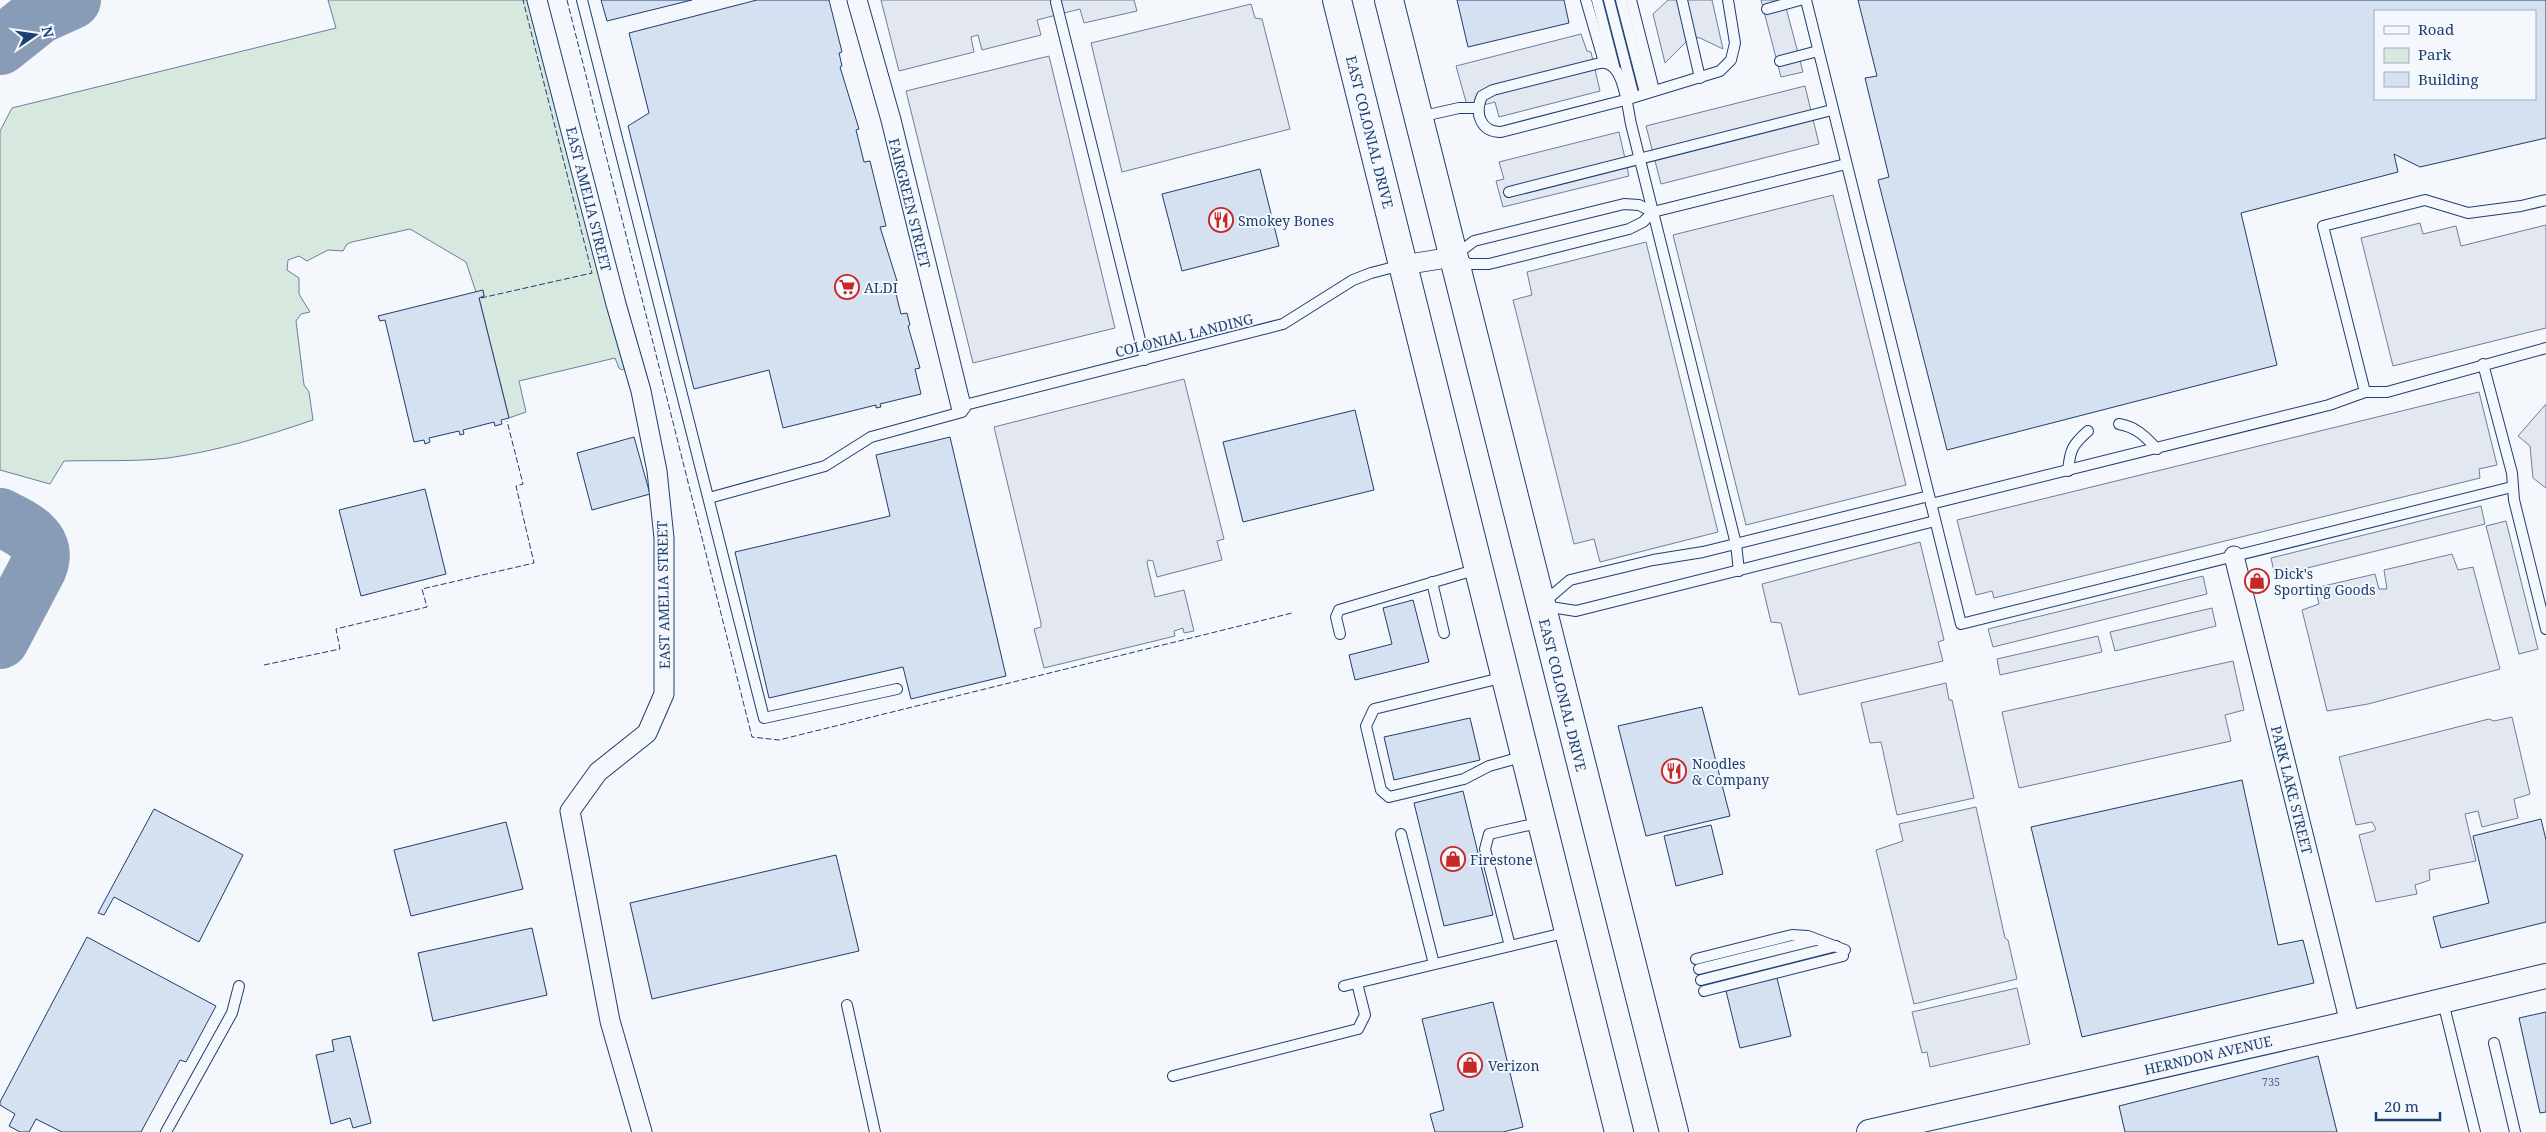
<svg xmlns="http://www.w3.org/2000/svg" width="2546" height="1132" viewBox="0 0 2546 1132" font-family="'Noto Serif',serif">
<style>
.green{fill:#d7e8df;stroke:#687fa3}
.parking{fill:#e3e8f0;stroke:#687fa3}
.lines{fill:none;stroke-linecap:round;stroke-linejoin:round}
.taxiway{stroke:#889bb7;stroke-width:58}
.building{fill:#d5e0f0;stroke:#1d3f73;fill-rule:evenodd}
.service-casing{stroke:#1d3f73;stroke-width:12}
.minor-casing{stroke:#1d3f73;stroke-width:21}
.tertiary-casing{stroke:#1d3f73;stroke-width:26}
.trunk-casing{stroke:#1d3f73;stroke-width:30}
.service{stroke:#f4f7fb;stroke-width:10}
.minor{stroke:#f4f7fb;stroke-width:19}
.tertiary{stroke:#f4f7fb;stroke-width:24}
.trunk{stroke:#f4f7fb;stroke-width:28}
.fence{stroke:#1d3f73;stroke-width:1;stroke-dasharray:6 2.5;stroke-linecap:butt}
.labels{text-anchor:middle;dominant-baseline:central;stroke-width:4;stroke-linejoin:round;paint-order:stroke}
.number-label{font-size:11px;fill:#4b6792}
.street-label{font-size:14px;fill:#1d3f73;stroke:#f4f7fb}
.poi-label{font-size:14px;fill:#1d3f73;stroke:#f4f7fb;text-anchor:start}
</style>
<rect width="100%" height="100%" fill="#f4f7fb"/>
<!-- green -->
<path class="green" d="M 328,0 L 531,0 L 628,367 L 622,370 L 619,368 L 615,358 L 519,381 L 526,412 L 509,418 L 479,298 L 484,296 L 483,291 L 476,292 L 466,262 L 410,229 L 352,242 L 347,244 L 343,251 L 328,250 L 307,261 L 299,256 L 288,260 L 287,270 L 299,278 L 299,294 L 310,312 L 301,314 L 296,321 L 304,385 L 309,392 L 313,420 C 266,436 218,451 168,458 C 134,462 99,460 64,461 L 50,484 L 0,470 L 0,131 L 12,108 L 336,28 Z"/>
<!-- parking -->
<g class="parking">
<path d="M 881,0 L 1134,0 L 1137,11 L 1084,23 L 1080,9 L 1037,20 L 1041,35 L 982,50 L 978,35 L 971,37 L 974,52 L 899,71 Z"/>
<path d="M 1668,0 L 1712,0 L 1723,49 L 1700,38 L 1691,37 L 1665,63 L 1653,14 Z"/>
<path d="M 1761,0 L 1784,0 L 1803,72 L 1781,77 Z"/>
<path d="M 1251,4 L 1255,18 L 1262,19 L 1290,129 L 1122,172 L 1091,43 Z"/>
<path d="M 1581,34 L 1587,51 L 1591,52 L 1600,91 L 1499,117 L 1495,102 L 1468,109 L 1456,66 Z"/>
<path d="M 1049,56 L 1115,328 L 973,363 L 906,91 Z"/>
<path d="M 1805,86 L 1819,144 L 1661,184 L 1646,126 Z"/>
<path d="M 1619,132 L 1629,176 L 1503,207 L 1496,181 L 1504,179 L 1499,162 Z"/>
<path d="M 1833,195 L 1906,485 L 1746,525 L 1673,235 Z"/>
<path d="M 2420,223 L 2423,234 L 2456,226 L 2461,246 L 2546,225 L 2546,328 L 2393,366 L 2361,238 Z"/>
<path d="M 1646,242 L 1718,532 L 1600,562 L 1594,539 L 1574,544 L 1513,300 L 1532,295 L 1527,272 Z"/>
<path d="M 1184,379 L 1224,539 L 1217,541 L 1222,560 L 1157,577 L 1153,561 L 1148,560 L 1147,563 L 1155,597 L 1184,590 L 1194,631 L 1184,633 L 1183,628 L 1174,631 L 1175,636 L 1044,668 L 1034,629 L 1041,627 L 1041,623 L 994,427 Z"/>
<path d="M 2479,392 L 2497,465 L 2479,469 L 2480,478 L 1994,598 L 1992,591 L 1976,595 L 1957,520 Z"/>
<path d="M 2546,404 L 2546,488 L 2533,478 L 2530,446 L 2518,436 Z"/>
<path d="M 2481,506 L 2485,524 L 2275,576 L 2271,558 Z"/>
<path d="M 2506,521 L 2538,649 L 2519,654 L 2486,526 Z"/>
<path d="M 1920,542 L 1944,640 L 1938,642 L 1943,661 L 1799,695 L 1781,623 L 1771,622 L 1762,584 Z"/>
<path d="M 2452,554 L 2458,570 L 2473,567 L 2500,669 L 2368,704 L 2327,711 L 2302,610 L 2319,604 L 2315,588 L 2375,574 L 2379,589 L 2387,589 L 2384,570 Z"/>
<path d="M 2203,576 L 2207,594 L 1993,647 L 1988,629 Z"/>
<path d="M 2212,608 L 2216,626 L 2115,651 L 2110,632 Z"/>
<path d="M 2098,636 L 2102,652 L 2000,675 L 1997,659 Z"/>
<path d="M 2233,661 L 2244,710 L 2225,715 L 2231,741 L 2019,788 L 2002,712 Z"/>
<path d="M 1946,683 L 1949,700 L 1952,700 L 1974,798 L 1897,815 L 1881,742 L 1870,743 L 1861,703 Z"/>
<path d="M 2512,717 L 2530,794 L 2514,799 L 2518,818 L 2482,827 L 2478,811 L 2465,814 L 2476,861 L 2429,870 L 2430,880 L 2415,885 L 2417,894 L 2376,902 L 2359,835 L 2374,831 L 2376,829 L 2372,822 L 2356,825 L 2339,757 L 2489,719 L 2494,721 Z"/>
<path d="M 1976,807 L 2005,938 L 2008,940 L 2017,979 L 1914,1004 L 1876,850 L 1903,841 L 1899,824 Z"/>
<path d="M 2017,988 L 2030,1044 L 1930,1067 L 1927,1052 L 1922,1053 L 1912,1012 Z"/>
</g>
<g class="lines">
<!-- taxiway -->
<g class="taxiway">
<path d="M 0,46 L 39,15 L 72,0"/>
<path d="M 0,517 C 21,528 50,539 38,568 L 0,640"/>
</g>
</g>
<!-- building -->
<g class="building">
<path d="M 601,0 L 692,0 L 607,21 Z"/>
<path d="M 757,0 L 829,0 L 842,52 L 839,53 L 842,66 L 840,67 L 859,129 L 856,130 L 864,162 L 870,161 L 886,226 L 880,227 L 897,281 L 893,282 L 901,314 L 907,313 L 910,325 L 908,326 L 920,368 L 915,369 L 921,394 L 880,404 L 881,407 L 876,408 L 876,405 L 783,428 L 769,370 L 694,389 L 628,126 L 649,113 L 629,33 Z"/>
<path d="M 1457,0 L 1564,0 L 1569,23 L 1468,47 Z"/>
<path d="M 1858,0 L 2546,0 L 2546,138 L 2420,167 L 2394,154 L 2398,172 L 2241,213 L 2277,365 L 1947,450 L 1878,180 L 1889,177 L 1865,78 L 1877,76 ZM 2375,11 L 2535,11 L 2535,99 L 2375,99 Z"/>
<path d="M 1260,169 L 1279,246 L 1182,271 L 1162,194 Z"/>
<path d="M 483,290 L 484,296 L 479,298 L 509,418 L 501,420 L 502,424 L 495,426 L 494,422 L 463,430 L 464,434 L 460,435 L 459,431 L 429,438 L 430,442 L 425,444 L 424,440 L 414,442 L 385,320 L 380,321 L 378,316 Z"/>
<path d="M 1355,410 L 1374,490 L 1243,522 L 1223,442 Z"/>
<path d="M 634,437 L 650,494 L 592,510 L 577,453 Z"/>
<path d="M 950,437 L 1006,676 L 911,699 L 903,667 L 769,698 L 735,552 L 890,516 L 876,455 Z"/>
<path d="M 425,489 L 446,574 L 361,596 L 339,510 Z"/>
<path d="M 1413,600 L 1429,662 L 1355,680 L 1349,655 L 1392,644 L 1383,608 Z"/>
<path d="M 1702,707 L 1730,816 L 1646,836 L 1618,726 Z"/>
<path d="M 1470,718 L 1480,760 L 1394,780 L 1384,737 Z"/>
<path d="M 2242,780 L 2278,945 L 2303,940 L 2314,983 L 2082,1037 L 2031,827 Z"/>
<path d="M 1463,791 L 1493,915 L 1444,926 L 1414,803 Z"/>
<path d="M 154,809 L 243,855 L 199,942 L 114,897 L 104,915 L 98,913 Z"/>
<path d="M 2541,819 L 2546,840 L 2546,922 L 2441,948 L 2433,917 L 2489,903 L 2473,836 Z"/>
<path d="M 506,822 L 523,889 L 411,916 L 394,850 Z"/>
<path d="M 1711,825 L 1723,874 L 1676,886 L 1664,836 Z"/>
<path d="M 836,855 L 859,951 L 652,999 L 630,903 Z"/>
<path d="M 532,928 L 547,995 L 433,1021 L 418,953 Z"/>
<path d="M 87,937 L 216,1006 L 186,1062 L 180,1060 L 141,1132 L 62,1132 L 36,1119 L 29,1132 L 20,1132 L 9,1126 L 15,1114 L 0,1105 L 0,1102 Z"/>
<path d="M 1758,953 L 1765,981 L 1777,978 L 1791,1036 L 1740,1048 L 1726,991 L 1741,987 L 1734,959 Z"/>
<path d="M 1493,1002 L 1523,1127 L 1503,1132 L 1435,1132 L 1430,1114 L 1444,1110 L 1422,1019 Z"/>
<path d="M 2546,1012 L 2546,1112 L 2540,1113 L 2519,1018 Z"/>
<path d="M 350,1036 L 371,1123 L 353,1128 L 350,1118 L 331,1124 L 316,1055 L 334,1051 L 332,1040 Z"/>
<path d="M 2318,1056 L 2337,1132 L 2125,1132 L 2119,1106 Z"/>
</g>
<g class="lines">
<defs>
<g id="service">
<path d="M 582,0 L 764,718 L 897,689"/>
<path d="M 1586,0 L 1604,62"/>
<path d="M 1597,0 L 1614,66"/>
<path d="M 1609,0 L 1634,97"/>
<path d="M 1621,0 L 1645,93"/>
<path d="M 1631,0 L 1654,90"/>
<path d="M 1682,0 L 1700,78"/>
<path d="M 1728,0 L 1735,43 L 1731,60 L 1720,71 L 1625,100 L 1501,132 C 1481,132 1474,114 1482,96 L 1493,90 L 1600,63 C 1624,59 1627,106 1631,124 L 1736,544 L 1739,571"/>
<path d="M 1806,0 L 1961,624 L 2512,487"/>
<path d="M 1056,2 L 1145,360"/>
<path d="M 1767,9 L 1800,0"/>
<path d="M 1780,61 L 1818,51"/>
<path d="M 1419,117 L 1459,108 L 1478,108"/>
<path d="M 1509,192 L 1832,110"/>
<path d="M 1653,212 L 1639,205 L 1624,204 L 1474,241 L 1453,257 L 1470,264 L 1489,264 L 1629,229 L 1643,222 L 1653,212 L 1846,164"/>
<path d="M 2483,364 L 2512,473 L 2514,500 L 2546,629"/>
<path d="M 2365,392 L 2323,226 L 2425,200 L 2468,213 L 2521,206 L 2546,200"/>
<path d="M 961,406 L 1283,324 L 1353,280 L 1371,273 L 1402,265"/>
<path d="M 2119,424 C 2136,427 2145,436 2157,449"/>
<path d="M 2068,471 C 2070,450 2072,445 2088,431"/>
<path d="M 709,498 L 825,466 L 871,437 L 962,412"/>
<path d="M 1931,504 L 2329,405 L 2365,392 L 2387,392 L 2546,348"/>
<path d="M 1432,582 L 1444,633"/>
<path d="M 1543,603 L 1570,580 L 1653,560 L 1703,552 L 1929,496"/>
<path d="M 1544,606 L 1576,611 L 1935,521"/>
<path d="M 1340,634 L 1336,617 L 1339,610 L 1478,569"/>
<path d="M 1505,677 L 1374,709 L 1366,726 L 1381,790 L 1389,797 L 1464,779 L 1489,766 L 1525,756"/>
<path d="M 1401,834 L 1434,964"/>
<path d="M 1510,946 L 1485,849 L 1489,834 L 1542,822"/>
<path d="M 1696,959 L 1792,935 L 1808,936 L 1845,950"/>
<path d="M 1699,969 L 1816,940"/>
<path d="M 1701,980 L 1836,946"/>
<path d="M 1344,986 L 1568,932"/>
<path d="M 1704,991 L 1843,956"/>
<path d="M 2443,1002 L 2475,1132"/>
<path d="M 847,1005 L 875,1132"/>
<path d="M 2494,1043 L 2515,1132"/>
<path d="M 1173,1076 L 1358,1029 L 1365,1015 L 1357,983"/>
<path d="M 166,1132 L 232,1013 L 239,986"/>
</g>
<g id="minor">
<path d="M 537,0 L 616,304 L 641,391 L 657,471 L 664,538 L 664,694 L 647,733 L 598,772 L 570,811 L 610,1021 L 642,1132"/>
<path d="M 857,0 L 891,120 L 961,406"/>
<path d="M 1403,265 L 1453,257"/>
<path d="M 2234,556 L 2350,1023"/>
</g>
<path id="tertiary" d="M 1869,1132 L 2350,1023 L 2546,976"/>
<g id="trunk">
<path d="M 1337,0 L 1619,1132"/>
<path d="M 1389,0 L 1674,1132"/>
</g>
</defs>
<!-- service casing -->
<use href="#service" class="service-casing"/>
<!-- minor casing -->
<use href="#minor" class="minor-casing"/>
<!-- tertiary casing -->
<use href="#tertiary" class="tertiary-casing"/>
<!-- trunk casing -->
<use href="#trunk" class="trunk-casing"/>
<!-- service -->
<use href="#service" class="service"/>
<!-- minor -->
<use href="#minor" class="minor"/>
<!-- tertiary -->
<use href="#tertiary" class="tertiary"/>
<!-- trunk -->
<use href="#trunk" class="trunk"/>
<!-- fence -->
<g class="fence">
<path d="M 567,0 L 752,737 L 779,740 L 1292,613"/>
<path d="M 481,298 L 592,273 L 523,0"/>
<path d="M 264,665 L 340,649 L 336,629 L 427,607 L 422,589 L 534,563 L 516,486 L 523,484 L 507,421"/>
</g>
</g>
<!-- icons -->
<defs>
<symbol id="restaurant-ring" viewBox="-11 -11 22 22"><circle r="9.5" fill="#f4f7fb" stroke="#c62828" stroke-width="1.5"/><path d="M-5-6h1v4h1v-4h1v4h1v-4h1v5L-1.5 .5V6h-2V.5L-5-1ZM5-6V6H3V1.5H1.5Q1.5-4 5-6Z" fill="#c62828"/></symbol>
<symbol id="supermarket-ring" viewBox="-11 -11 22 22"><circle r="9.5" fill="#f4f7fb" stroke="#c62828" stroke-width="1.5"/><path d="M-6-5.5h2.5l.6 2H6L4.5 2H-2.5L-4.4-4H-6ZM-1.5 3.2a1.3 1.3 0 1 0 .1 0ZM3 3.2a1.3 1.3 0 1 0 .1 0Z" fill="#c62828"/></symbol>
<symbol id="shop-ring" viewBox="-11 -11 22 22"><circle r="9.5" fill="#f4f7fb" stroke="#c62828" stroke-width="1.5"/><path d="M-5-2.5h2.3a2.7 3.5 0 0 1 5.4 0H5L5.5 6h-11ZM-1.5-2.5h3a1.5 2.3 0 0 0-3 0Z" fill="#c62828"/></symbol>
</defs>
<g fill-rule="evenodd">
<use href="#restaurant-ring" x="1207" y="206" width="28" height="28"/>
<use href="#supermarket-ring" x="833" y="273" width="28" height="28"/>
<use href="#shop-ring" x="2243" y="567" width="28" height="28"/>
<use href="#restaurant-ring" x="1660" y="757" width="28" height="28"/>
<use href="#shop-ring" x="1439" y="845" width="28" height="28"/>
<use href="#shop-ring" x="1456" y="1051" width="28" height="28"/>
</g>
<g class="labels">
<!-- number labels -->
<g class="number-label">
<text x="2271" y="1081">735</text>
</g>
<!-- street labels -->
<g class="street-label">
<text transform="translate(1370 132) rotate(76)">EAST COLONIAL DRIVE</text>
<text transform="translate(589 199) rotate(76)">EAST AMELIA STREET</text>
<text transform="translate(910 203) rotate(76)">FAIRGREEN STREET</text>
<text transform="translate(1184 335) rotate(-14)">COLONIAL LANDING</text>
<text transform="translate(663 595) rotate(-91)">EAST AMELIA STREET</text>
<text transform="translate(1563 695) rotate(76)">EAST COLONIAL DRIVE</text>
<text transform="translate(2292 790) rotate(76)">PARK LAKE STREET</text>
<text transform="translate(2208 1055) rotate(-13)">HERNDON AVENUE</text>
</g>
<!-- poi labels -->
<g class="poi-label">
<text x="1238" y="220">Smokey Bones</text>
<text x="864" y="287">ALDI</text>
<text x="2274" y="573">Dick's<tspan x="2274" dy="16">Sporting Goods</tspan></text>
<text x="1692" y="763">Noodles<tspan x="1692" dy="16">&amp; Company</tspan></text>
<text x="1470" y="859">Firestone</text>
<text x="1488" y="1065">Verizon</text>
</g>
</g>
<!-- legend -->
<rect x="2374" y="10" width="162" height="90" fill="#f4f7fb" stroke="#9eadc5"/>
<rect x="2384" y="26" width="25" height="8" fill="#f4f7fb" stroke="#9eadc5"/>
<text x="2418" y="35" font-size="15" fill="#1d3f73">Road</text>
<rect x="2384" y="48" width="25" height="15" fill="#d7e8df" stroke="#9eadc5"/>
<text x="2418" y="60" font-size="15" fill="#1d3f73">Park</text>
<rect x="2384" y="72" width="25" height="15" fill="#d5e0f0" stroke="#9eadc5"/>
<text x="2418" y="85" font-size="15" fill="#1d3f73">Building</text>
<!-- north arrow -->
<g transform="translate(35 35) rotate(77)" stroke="#f4f7fb" stroke-width="4" paint-order="stroke">
<path d="M0-4L9 19L0 12L-9 19Z" fill="#1d3f73"/>
<text y="-8" font-size="14" font-weight="bold" text-anchor="middle" fill="#1d3f73">N</text>
</g>
<!-- scale -->
<path d="M2376 1112v8h64v-8" fill="none" stroke="#1d3f73" stroke-width="2.5"/>
<text x="2384" y="1112" font-size="15" fill="#1d3f73" stroke="#f4f7fb" stroke-width="4" paint-order="stroke">20 m</text>
</svg>
